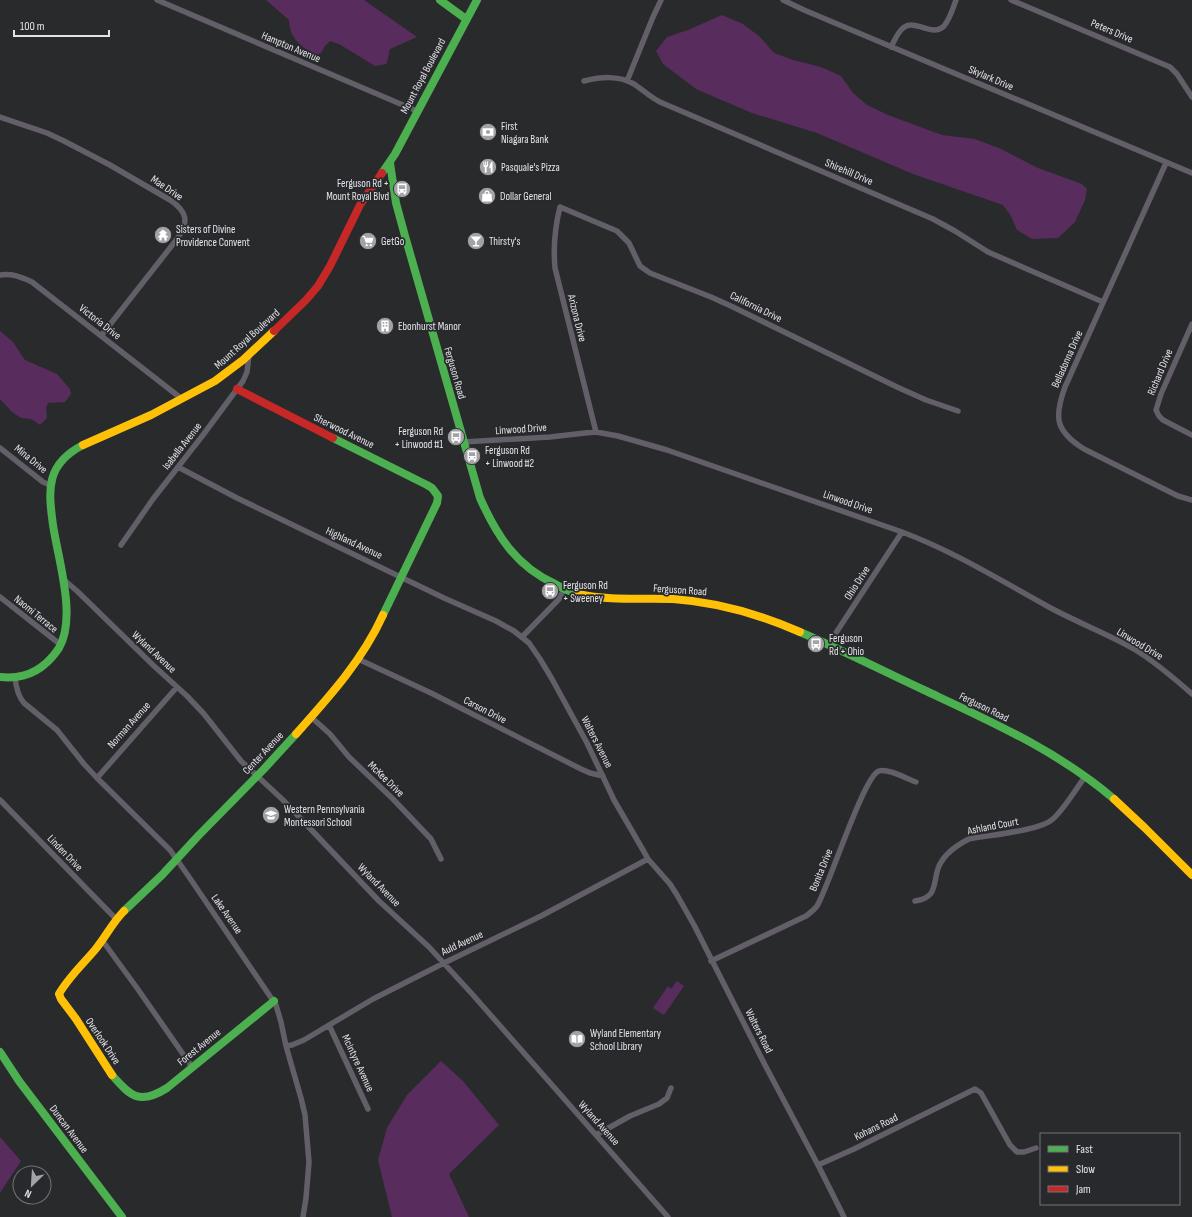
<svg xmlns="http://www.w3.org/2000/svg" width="1192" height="1217" viewBox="0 0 1192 1217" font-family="'Sofia Sans Condensed',sans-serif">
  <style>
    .green { fill: #592c5e }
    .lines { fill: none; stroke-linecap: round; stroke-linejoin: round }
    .street { stroke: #625f69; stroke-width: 5.5 }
    .fast { stroke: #4caf50; stroke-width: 8 }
    .slow { stroke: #ffc107; stroke-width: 8 }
    .jam { stroke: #c62828; stroke-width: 8 }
    .labels { text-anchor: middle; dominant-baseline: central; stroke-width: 3.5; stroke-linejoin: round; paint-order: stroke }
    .street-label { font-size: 11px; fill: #e4e4e7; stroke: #28292d }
    .poi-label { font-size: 11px; fill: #e4e4e7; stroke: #28292d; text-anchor: start }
  </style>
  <rect width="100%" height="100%" fill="#292a2c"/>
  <path class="green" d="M 266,0 L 364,0 L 417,37 L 390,49 C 388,54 389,59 386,64 L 375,66 L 339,44 L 330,41 L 325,46 L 321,53 L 315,55 L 312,54 C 299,43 290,39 289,20 Z
    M 722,15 L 743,24 L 760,37 L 774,53 L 793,60 L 821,67 L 841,76 L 853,93 L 867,105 L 888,115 L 942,135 L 975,139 L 1001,149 L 1038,168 L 1082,184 L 1087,189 L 1085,200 L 1075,222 L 1058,238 L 1032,239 L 1017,230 L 1011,216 L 1003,205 L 913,174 L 817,133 L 752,113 L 696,89 L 663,64 L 656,51 L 667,37 L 688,30 Z
    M 0,331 L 13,342 L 25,360 L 57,374 L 70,389 L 71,394 L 65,402 L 48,403 L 46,408 L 47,418 L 40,425 L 31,419 L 21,418 L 12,412 L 0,399 Z
    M 677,981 L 684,986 L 664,1015 L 653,1008 L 668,986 L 671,989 Z
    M 441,1061 L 463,1081 L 499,1125 L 449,1174 L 469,1217 L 392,1217 L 378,1160 L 387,1128 L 407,1095 Z
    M 0,1137 L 21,1161 L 0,1193 Z"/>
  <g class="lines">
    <path class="street" d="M 157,0 L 417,111
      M 783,0 L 804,10 L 1192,173
      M 1011,0 L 1170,67 L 1177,74 L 1192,97
      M 891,47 C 895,40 897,33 903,28 C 916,18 932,38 944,26 C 950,19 953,8 956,0
      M 584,81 C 601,77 618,75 634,84 C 643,90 650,97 660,102 L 933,219 L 955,231 L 988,252 L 1103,302
      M 627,81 L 653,17 L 661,0
      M 0,117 L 47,133 L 64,141 L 110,165 L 170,200 C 188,212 189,222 177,239 L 101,336
      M 1166,163 L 1065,387 C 1054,417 1055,431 1084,449 L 1178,496 L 1192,500
      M 0,275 C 12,273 21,277 32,282 L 182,399
      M 1192,324 L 1161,394 L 1156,410 L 1159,416 L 1163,420 L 1192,435
      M 596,432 L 555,268 C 553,247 555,227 560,207 L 617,231 L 629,243 L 640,266 L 650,273 L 711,297 L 733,307 L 897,387 L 926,400 L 958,411
      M 463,442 L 550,437 L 585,433 L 596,432 L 618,436 L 667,450 L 902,532 C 953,551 1000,580 1047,606 C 1076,622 1106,633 1134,649 C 1155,662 1174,678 1192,694
      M 0,448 L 43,482 L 50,485
      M 178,467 L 237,498 L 444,598 L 496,621 L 514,631 L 529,643 L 540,659 L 552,679 L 587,743 L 614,800 L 643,850 L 648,859 L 670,884 L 677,895 L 694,925 L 765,1065 L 818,1165 L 844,1217
      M 121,545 L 153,499 L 203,435 L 243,381 L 247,372 L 249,355
      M 63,579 L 77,591 L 154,666 L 187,696 L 204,714 L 241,761 L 283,800 L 379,901 L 429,947 L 473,995 L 668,1217
      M 0,597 L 61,645
      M 522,637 L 559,599 L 564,589
      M 828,645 L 902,532
      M 358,659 L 431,693 L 581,769 L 590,773 L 603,776
      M 15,678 C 16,687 18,696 24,703 L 57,730 L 84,764 L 97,778 L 170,850 L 187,874 L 276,1005 L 281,1022 L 286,1046 L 301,1098 L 305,1115 L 309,1162 L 306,1198 L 303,1217
      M 311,717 L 330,734 L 349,757 L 393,799 L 431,839 L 441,859
      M 97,778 L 177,687
      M 0,800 L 116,919
      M 915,901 C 939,897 932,883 939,866 C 945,853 957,845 969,839 C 989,835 1040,831 1053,819 C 1065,808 1075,790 1085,777
      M 102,940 L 137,988 L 192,1067
      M 711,961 L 806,916 C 810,913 814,910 817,906 C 829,886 864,775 879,771 C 888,768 907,779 916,782
      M 329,1025 L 368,1109
      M 286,1046 L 292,1045 L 304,1040 L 373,999 L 444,963 L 541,916 L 648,859
      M 596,1135 L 630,1116 L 659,1104 L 667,1098 L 671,1088
      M 818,1165 L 854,1149 L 975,1089 L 981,1093 L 1010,1145 L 1017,1152 L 1024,1152 L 1036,1148"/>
    <path class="fast" d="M 440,0 L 466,19
      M 390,163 L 396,203 L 405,236 L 480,498 C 497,536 516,566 555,584 C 562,588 570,592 578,594
      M 382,173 L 395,154 L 477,0
      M 333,438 L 427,485 L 432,488 L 438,496 L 437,503 L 383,615
      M 800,632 C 842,650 883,671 924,690 C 990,721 1058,751 1114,799
      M 0,677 C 16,679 33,675 45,664 C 51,659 55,654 59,648 C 77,617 58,559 53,525 C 48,489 46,464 83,445
      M 124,911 L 162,875 L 199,835 L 263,770 L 296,734
      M 0,1052 L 19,1081 L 122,1217
      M 112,1075 C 131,1097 140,1105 167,1088 L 274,1001"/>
    <path class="slow" d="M 83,445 L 151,415 L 215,381 L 243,360 L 274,331
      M 578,594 C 609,601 641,598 673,599 C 717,602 759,614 800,632
      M 296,734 C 329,697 362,661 383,615
      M 1114,799 L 1145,828 L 1192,875
      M 112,1075 L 76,1019 L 61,999 L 59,994 C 68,978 82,965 94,951 C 105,938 112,923 124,911"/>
    <path class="jam" d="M 274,331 L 306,300 L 318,286 L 330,266 L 360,205 L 382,173
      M 237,389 L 333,438"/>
  </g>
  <defs>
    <symbol id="bank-disc" viewBox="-11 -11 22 22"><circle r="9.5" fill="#a3a3a6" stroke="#28292d"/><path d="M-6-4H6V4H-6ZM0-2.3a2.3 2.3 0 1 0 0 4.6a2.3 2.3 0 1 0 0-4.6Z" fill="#fff"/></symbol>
    <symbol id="restaurant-disc" viewBox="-11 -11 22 22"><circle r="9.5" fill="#a3a3a6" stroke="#28292d"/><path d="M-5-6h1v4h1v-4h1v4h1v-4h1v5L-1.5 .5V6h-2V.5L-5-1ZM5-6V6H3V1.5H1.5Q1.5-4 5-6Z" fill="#fff"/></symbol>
    <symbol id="bus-disc" viewBox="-11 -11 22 22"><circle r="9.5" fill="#a3a3a6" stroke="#28292d"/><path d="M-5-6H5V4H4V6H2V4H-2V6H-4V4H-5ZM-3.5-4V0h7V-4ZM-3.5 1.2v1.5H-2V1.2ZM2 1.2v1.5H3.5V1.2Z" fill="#fff"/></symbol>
    <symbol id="shop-disc" viewBox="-11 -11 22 22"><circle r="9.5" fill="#a3a3a6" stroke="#28292d"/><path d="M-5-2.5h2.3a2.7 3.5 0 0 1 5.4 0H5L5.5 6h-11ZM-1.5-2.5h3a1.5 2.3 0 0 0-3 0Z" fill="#fff"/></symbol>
    <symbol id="temple-disc" viewBox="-11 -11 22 22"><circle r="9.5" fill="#a3a3a6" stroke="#28292d"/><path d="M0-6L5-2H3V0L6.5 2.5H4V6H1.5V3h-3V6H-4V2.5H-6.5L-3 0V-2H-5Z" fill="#fff"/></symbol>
    <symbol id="supermarket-disc" viewBox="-11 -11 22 22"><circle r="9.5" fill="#a3a3a6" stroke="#28292d"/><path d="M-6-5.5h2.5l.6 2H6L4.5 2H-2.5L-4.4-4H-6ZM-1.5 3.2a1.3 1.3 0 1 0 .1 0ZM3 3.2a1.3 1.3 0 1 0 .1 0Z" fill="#fff"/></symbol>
    <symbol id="bar-disc" viewBox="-11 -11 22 22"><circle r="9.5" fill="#a3a3a6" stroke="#28292d"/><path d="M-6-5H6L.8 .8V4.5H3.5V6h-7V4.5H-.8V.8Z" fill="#fff"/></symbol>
    <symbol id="building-disc" viewBox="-11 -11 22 22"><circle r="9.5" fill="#a3a3a6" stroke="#28292d"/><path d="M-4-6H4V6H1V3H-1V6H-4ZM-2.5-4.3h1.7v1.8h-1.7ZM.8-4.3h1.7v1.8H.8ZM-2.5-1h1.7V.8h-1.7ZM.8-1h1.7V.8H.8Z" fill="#fff"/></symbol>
    <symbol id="school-disc" viewBox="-11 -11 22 22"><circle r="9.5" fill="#a3a3a6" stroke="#28292d"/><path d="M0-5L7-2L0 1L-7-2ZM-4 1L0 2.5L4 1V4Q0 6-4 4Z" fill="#fff"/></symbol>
    <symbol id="library-disc" viewBox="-11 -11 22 22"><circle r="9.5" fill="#a3a3a6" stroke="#28292d"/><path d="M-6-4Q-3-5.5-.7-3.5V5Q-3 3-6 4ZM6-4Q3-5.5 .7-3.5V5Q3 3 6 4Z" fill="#fff"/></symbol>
  </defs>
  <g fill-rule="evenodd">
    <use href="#bank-disc" x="478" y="122" width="20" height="20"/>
    <use href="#restaurant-disc" x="478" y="157" width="20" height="20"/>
    <use href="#bus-disc" x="392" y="179" width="20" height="20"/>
    <use href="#shop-disc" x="477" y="186" width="20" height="20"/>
    <use href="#temple-disc" x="153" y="225" width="20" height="20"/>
    <use href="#supermarket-disc" x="358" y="231" width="20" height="20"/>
    <use href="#bar-disc" x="466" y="231" width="20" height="20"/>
    <use href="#building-disc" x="375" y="316" width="20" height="20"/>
    <use href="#bus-disc" x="446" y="427" width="20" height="20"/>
    <use href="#bus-disc" x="462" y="446" width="20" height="20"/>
    <use href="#bus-disc" x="540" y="581" width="20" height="20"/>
    <use href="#bus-disc" x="806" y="634" width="20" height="20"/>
    <use href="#school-disc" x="261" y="805" width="20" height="20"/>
    <use href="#library-disc" x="567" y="1029" width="20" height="20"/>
  </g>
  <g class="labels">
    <g class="street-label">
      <text transform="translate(1112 31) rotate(23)">Peters Drive</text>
      <text transform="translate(291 47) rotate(23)">Hampton Avenue</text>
      <text transform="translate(423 76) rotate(-62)">Mount Royal Boulevard</text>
      <text transform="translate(991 78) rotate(23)">Skylark Drive</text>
      <text transform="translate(849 172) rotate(23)">Shirehill Drive</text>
      <text transform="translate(167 188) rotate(34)">Mae Drive</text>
      <text transform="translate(756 307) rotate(26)">California Drive</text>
      <text transform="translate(577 318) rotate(76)">Arizona Drive</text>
      <text transform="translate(100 322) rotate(38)">Victoria Drive</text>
      <text transform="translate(247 339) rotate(-42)">Mount Royal Boulevard</text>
      <text transform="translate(1067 359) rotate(-66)">Belladonna Drive</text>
      <text transform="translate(1160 372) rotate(-67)">Richard Drive</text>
      <text transform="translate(455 373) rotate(74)">Ferguson Road</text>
      <text transform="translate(521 429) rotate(-4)">Linwood Drive</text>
      <text transform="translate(344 431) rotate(26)">Sherwood Avenue</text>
      <text transform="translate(182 446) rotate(-52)">Isabella Avenue</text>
      <text transform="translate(31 459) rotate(39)">Mina Drive</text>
      <text transform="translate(848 502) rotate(19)">Linwood Drive</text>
      <text transform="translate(354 543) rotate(25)">Highland Avenue</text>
      <text transform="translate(857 583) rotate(-57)">Ohio Drive</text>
      <text transform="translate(680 590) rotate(4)">Ferguson Road</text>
      <text transform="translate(36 614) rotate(39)">Naomi Terrace</text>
      <text transform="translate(1140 644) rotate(31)">Linwood Drive</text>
      <text transform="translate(154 652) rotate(43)">Wyland Avenue</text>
      <text transform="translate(984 707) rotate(26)">Ferguson Road</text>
      <text transform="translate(485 710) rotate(27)">Carson Drive</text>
      <text transform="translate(129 725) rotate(-48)">Norman Avenue</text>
      <text transform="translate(597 742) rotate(63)">Walters Avenue</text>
      <text transform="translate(263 753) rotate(-47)">Center Avenue</text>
      <text transform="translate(386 779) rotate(44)">McKee Drive</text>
      <text transform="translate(993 826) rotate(-11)">Ashland Court</text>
      <text transform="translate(65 853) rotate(46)">Linden Drive</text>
      <text transform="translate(821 870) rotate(-68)">Bonita Drive</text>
      <text transform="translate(379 885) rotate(45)">Wyland Avenue</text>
      <text transform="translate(227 914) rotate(55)">Lake Avenue</text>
      <text transform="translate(462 943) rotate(-25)">Auld Avenue</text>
      <text transform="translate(759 1031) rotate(63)">Walters Road</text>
      <text transform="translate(103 1041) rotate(56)">Overlook Drive</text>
      <text transform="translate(199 1047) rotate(-39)">Forest Avenue</text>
      <text transform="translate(358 1063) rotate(65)">McIntyre Avenue</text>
      <text transform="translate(599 1123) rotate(48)">Wyland Avenue</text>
      <text transform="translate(876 1127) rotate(-26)">Kohans Road</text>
      <text transform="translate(69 1129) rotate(53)">Duncan Avenue</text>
    </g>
    <g class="poi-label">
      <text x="501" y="126">First<tspan x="501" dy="13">Niagara Bank</tspan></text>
      <text x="501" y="167">Pasquale's Pizza</text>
      <text x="389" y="183" text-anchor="end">Ferguson Rd +<tspan x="389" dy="13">Mount Royal Blvd</tspan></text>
      <text x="500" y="196">Dollar General</text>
      <text x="176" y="229">Sisters of Divine<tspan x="176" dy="13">Providence Convent</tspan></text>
      <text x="381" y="241">GetGo</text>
      <text x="489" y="241">Thirsty's</text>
      <text x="398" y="326">Ebonhurst Manor</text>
      <text x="443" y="431" text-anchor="end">Ferguson Rd<tspan x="443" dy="13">+ Linwood #1</tspan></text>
      <text x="485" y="450">Ferguson Rd<tspan x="485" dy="13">+ Linwood #2</tspan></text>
      <text x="563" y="585">Ferguson Rd<tspan x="563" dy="13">+ Sweeney</tspan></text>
      <text x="829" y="638">Ferguson<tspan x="829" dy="13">Rd + Ohio</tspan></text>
      <text x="284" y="809">Western Pennsylvania<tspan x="284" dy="13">Montessori School</tspan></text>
      <text x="590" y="1033">Wyland Elementary<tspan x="590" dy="13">School Library</tspan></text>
    </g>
  </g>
  <rect x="1040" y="1133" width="140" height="72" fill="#28292d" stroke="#737477"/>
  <rect x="1048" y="1146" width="20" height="6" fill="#4caf50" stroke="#737477"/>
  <text x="1076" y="1153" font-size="12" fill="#e4e4e7">Fast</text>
  <rect x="1048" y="1166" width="20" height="6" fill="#ffc107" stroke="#737477"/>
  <text x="1076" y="1173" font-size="12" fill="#e4e4e7">Slow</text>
  <rect x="1048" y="1186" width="20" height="6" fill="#c62828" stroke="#737477"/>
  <text x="1076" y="1193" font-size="12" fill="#e4e4e7">Jam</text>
  <g transform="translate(32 1185) rotate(205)"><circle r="19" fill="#28292d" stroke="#737477"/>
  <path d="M0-3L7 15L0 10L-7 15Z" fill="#a3a3a6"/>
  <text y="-6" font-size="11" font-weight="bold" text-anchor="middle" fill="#e4e4e7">N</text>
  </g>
  <path d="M14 30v6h95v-6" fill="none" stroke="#e4e4e7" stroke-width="2"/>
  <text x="20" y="30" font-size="12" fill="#e4e4e7" stroke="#28292d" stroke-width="3" paint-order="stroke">100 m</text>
</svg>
